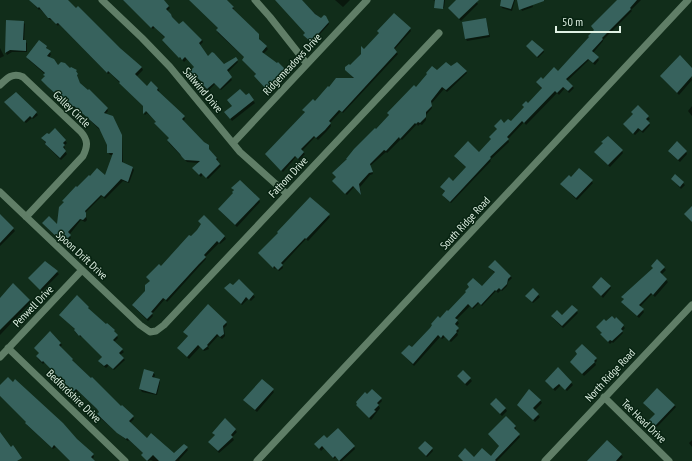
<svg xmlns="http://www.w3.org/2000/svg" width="692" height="461" viewBox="0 0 692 461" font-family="'PT Sans Narrow',sans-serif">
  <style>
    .shadow { fill: #0007 }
    .building { fill: #37625d }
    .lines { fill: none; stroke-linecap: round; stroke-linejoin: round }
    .minor { stroke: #607e67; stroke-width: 7 }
    .labels { text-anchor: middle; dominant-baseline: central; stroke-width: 3; stroke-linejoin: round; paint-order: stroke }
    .street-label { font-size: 11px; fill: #e0f1e4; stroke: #072311 }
  </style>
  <rect width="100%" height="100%" fill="#112d1a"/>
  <path class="shadow" d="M 30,0 L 67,0 L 142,68 L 143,70 L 136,77 L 147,87 L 158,88 L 159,91 L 158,92 L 184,117 L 185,119 L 183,121 L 204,143 L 208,145 L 209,151 L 217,158 L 218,160 L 217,161 L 221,166 L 208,179 L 203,174 L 201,177 L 195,171 L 199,163 L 187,162 L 169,143 L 168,140 L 170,138 L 157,122 L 147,113 L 145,115 L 144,114 L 150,109 L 144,107 L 110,73 L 108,74 L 59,24 L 58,26 L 53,20 L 50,20 L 40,9 L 39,10 Z
    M 123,0 L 162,0 L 170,8 L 167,11 L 171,14 L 172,19 L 179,26 L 202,40 L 203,42 L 200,45 L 208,57 L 224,66 L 236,59 L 238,62 L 227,73 L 232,80 L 221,90 L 215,84 L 208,91 L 204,86 L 195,67 L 187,59 L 184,62 L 181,58 L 181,59 L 165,42 L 165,38 L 155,27 L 153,29 Z
    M 191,0 L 227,0 L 233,7 L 234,9 L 233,10 L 258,35 L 260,41 L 268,49 L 263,54 L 286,72 L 268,90 L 257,78 L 257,75 L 244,62 L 243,60 L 245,58 L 218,33 L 217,30 L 219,29 Z
    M 281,0 L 300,0 L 321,19 L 325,17 L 329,24 L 312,43 L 306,37 L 306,33 Z
    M 335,0 L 350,0 L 343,7 Z
    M 433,0 L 445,0 L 444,8 L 435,7 L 436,1 Z
    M 457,0 L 475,0 L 478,4 L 461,21 L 450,10 Z
    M 502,0 L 515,0 L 512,11 L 502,8 L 501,6 Z
    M 518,0 L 531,0 L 533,7 L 522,11 Z
    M 618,0 L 641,0 L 631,10 L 632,11 L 603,40 L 603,41 L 593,53 L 599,60 L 595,65 L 589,60 L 567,81 L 574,88 L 569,93 L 565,88 L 559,95 L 557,93 L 526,125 L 524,122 L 508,139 L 509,142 L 490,160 L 491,161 L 451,203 L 444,197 L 445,192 L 441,187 L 453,182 L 467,168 L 456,158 L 479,153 L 504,125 L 511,122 L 542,89 L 537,83 L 558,73 L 590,38 Z
    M 486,19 L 490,37 L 467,41 L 466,39 Z
    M 7,22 L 23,22 L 25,24 L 24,41 L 27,43 L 27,52 L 12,52 L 7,55 L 6,53 Z
    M 410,29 L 411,31 L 394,50 L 398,54 L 343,113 L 341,111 L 330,123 L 331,126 L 326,132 L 318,140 L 315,137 L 302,151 L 305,154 L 299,160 L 296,157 L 283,172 L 266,154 L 305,112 L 304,110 L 355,80 L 348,72 L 351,66 L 364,50 Z
    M 46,46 L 47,50 L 51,54 L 49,58 L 58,66 L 70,70 L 71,68 L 76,71 L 80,84 L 107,109 L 108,111 L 105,114 L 114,119 L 122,138 L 123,164 L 132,167 L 134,170 L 129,183 L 123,181 L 105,199 L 102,196 L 85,213 L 87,220 L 85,222 L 81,220 L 69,235 L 71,238 L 64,244 L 45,225 L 58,226 L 77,188 L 105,177 L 114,155 L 110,155 L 108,152 L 108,144 L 101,131 L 76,107 L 74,109 L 44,82 L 45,74 L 29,60 L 28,58 Z
    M 0,48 L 4,56 L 0,58 Z
    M 529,48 L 543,50 L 544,52 L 538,58 Z
    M 451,68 L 466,71 L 467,73 L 447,92 L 444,89 L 431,104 L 432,108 L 426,115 L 426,120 L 422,125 L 420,124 L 418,126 L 417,124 L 402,140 L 401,139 L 387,153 L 386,152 L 370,166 L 373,174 L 370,175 L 360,187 L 361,195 L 354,187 L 347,195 L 335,184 L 376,130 L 389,116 L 388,114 L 437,72 Z
    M 692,69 L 692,74 L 690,76 L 692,80 L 679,95 L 662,78 Z
    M 16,93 L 38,115 L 33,119 L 32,118 L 26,123 L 7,105 Z
    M 248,95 L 255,103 L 232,121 L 227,114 Z
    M 692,106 L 692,116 L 688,111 Z
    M 648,117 L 650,119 L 647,121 L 650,125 L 643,133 L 640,130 L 635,135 L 626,127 Z
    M 55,130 L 67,143 L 64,146 L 65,148 L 64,150 L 67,154 L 61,160 L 47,146 L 43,138 L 49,136 Z
    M 622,151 L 623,153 L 610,167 L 597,154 Z
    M 686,152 L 687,154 L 680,162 L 670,153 Z
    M 579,169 L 593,183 L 577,200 L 563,186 Z
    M 675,176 L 685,185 L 681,189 L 672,179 Z
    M 233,188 L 259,200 L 260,202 L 237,227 L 220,211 L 234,194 Z
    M 310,198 L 330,217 L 308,241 L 306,239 L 282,265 L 283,268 L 279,271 L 276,268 L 275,269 L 259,253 L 279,234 Z
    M 3,218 L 15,231 L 0,246 L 0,219 Z
    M 224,236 L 226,239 L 220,244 L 219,243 L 205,257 L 206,259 L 167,302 L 165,299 L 152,314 L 153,316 L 148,321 L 134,307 L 133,305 L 146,291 L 151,281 L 161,267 Z
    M 45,262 L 59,274 L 42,291 L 31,280 Z
    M 664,268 L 666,270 L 661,275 L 668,282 L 655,297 L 652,294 L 640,307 L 644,312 L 639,318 L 624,304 L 624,300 L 623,297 Z
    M 491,269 L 510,276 L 512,278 L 508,282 L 507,286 L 502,291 L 501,290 L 498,293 L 496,291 L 482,306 L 479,303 L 473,309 L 470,306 L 456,320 L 459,323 L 456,327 L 459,331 L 457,333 L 458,335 L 451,342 L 445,337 L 442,339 L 440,337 L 414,366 L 402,353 L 412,349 L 440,319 L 482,288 L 495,273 Z
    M 610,286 L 611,288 L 603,298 L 593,287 Z
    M 227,290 L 253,295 L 255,297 L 251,301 L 248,299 L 242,305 Z
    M 538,295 L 540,297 L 533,303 L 528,298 Z
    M 0,299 L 30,300 L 31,302 L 0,335 Z
    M 572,306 L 578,313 L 563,328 L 552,317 L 562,317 Z
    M 88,307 L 89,310 L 114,331 L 118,338 L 114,342 L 124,352 L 120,355 L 125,360 L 114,370 L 109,365 L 106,368 L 101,364 L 100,361 L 103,358 L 82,336 L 81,337 L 76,333 L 75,331 L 76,330 L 60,315 Z
    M 616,319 L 625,328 L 622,331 L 623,333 L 613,343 L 612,342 L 610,344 L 603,336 L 602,333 L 606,322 Z
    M 226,322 L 227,325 L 224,328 L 225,336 L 222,339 L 218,336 L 208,347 L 209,349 L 204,351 L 200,347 L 189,359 L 178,348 L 188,336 L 186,334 Z
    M 60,343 L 62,345 L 60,347 L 74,362 L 121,407 L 133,417 L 134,419 L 130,423 L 147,439 L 174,455 L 184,445 L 188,450 L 179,460 L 180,461 L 153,461 L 151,460 L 147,461 L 142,455 L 144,454 L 129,440 L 128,441 L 120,435 L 99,417 L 98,415 L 100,412 L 99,411 L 78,391 L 75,393 L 45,362 L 43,364 L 38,359 L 37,356 Z
    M 596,359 L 597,361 L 595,363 L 596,365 L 584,376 L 571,362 Z
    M 558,369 L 573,385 L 567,391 L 561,385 L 555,391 L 547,383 Z
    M 463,371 L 472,381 L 467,386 L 459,378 Z
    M 153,372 L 155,375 L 154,378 L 159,380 L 160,382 L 157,395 L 142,392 L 140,389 Z
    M 262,380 L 274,392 L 257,412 L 246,402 Z
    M 0,386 L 93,454 L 94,457 L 92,459 L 94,461 L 70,461 L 56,447 L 53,449 L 27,425 L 27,422 L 0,396 Z
    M 381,399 L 382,401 L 378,405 L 380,408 L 371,420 L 357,405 Z
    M 540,400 L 542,403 L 534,411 L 540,417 L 535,422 L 518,405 Z
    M 491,405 L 505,408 L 507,411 L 502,416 Z
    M 674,405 L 676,407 L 657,427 L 652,423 L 656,415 Z
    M 225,420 L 237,432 L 232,437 L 234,440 L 219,453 L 211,444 L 215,436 L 214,433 Z
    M 515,426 L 516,429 L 515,430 L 520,437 L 497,461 L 463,461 L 459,456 L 474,458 L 491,457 L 500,447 L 489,434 Z
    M 327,439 L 354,447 L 355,449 L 342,461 L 340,461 L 336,457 L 334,459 L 324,448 L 321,451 L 317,446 Z
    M 692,440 L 692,447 L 689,443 Z
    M 607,441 L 623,457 L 619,461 L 588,461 Z
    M 432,449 L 433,451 L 427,457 L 421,451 Z"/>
  <path class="building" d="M 29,0 L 68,0 L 76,8 L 78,6 L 120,48 L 142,67 L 135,74 L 147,86 L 151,81 L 158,88 L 157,90 L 185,116 L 182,119 L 204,142 L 209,145 L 209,149 L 217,158 L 216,159 L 220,164 L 206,178 L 201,173 L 199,175 L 192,168 L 200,161 L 185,160 L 182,157 L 180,154 L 167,140 L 169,138 L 154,123 L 156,122 L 146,111 L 143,114 L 143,106 L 119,83 L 120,82 L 108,71 L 107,73 L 58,23 L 56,24 L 50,18 L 48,18 L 39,7 L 38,8 Z
    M 123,0 L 164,0 L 169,6 L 166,9 L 171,14 L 172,17 L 179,24 L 183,21 L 202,40 L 199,43 L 208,56 L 212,52 L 214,53 L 224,64 L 236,57 L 238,60 L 227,70 L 232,77 L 220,89 L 214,83 L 207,89 L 202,84 L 203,83 L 190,71 L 194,67 L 185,57 L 182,60 L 180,57 L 179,58 L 162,40 L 165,37 L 153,26 L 151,28 Z
    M 189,0 L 227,0 L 234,7 L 232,8 L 259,34 L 259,39 L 267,46 L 262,52 L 277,63 L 278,62 L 285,69 L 266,89 L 254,76 L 256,74 L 242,60 L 244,57 L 216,30 L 218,28 Z
    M 275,0 L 302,0 L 315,14 L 321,18 L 324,15 L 326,16 L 329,22 L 311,42 L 303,35 L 305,33 Z
    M 435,0 L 444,0 L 443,9 L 434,8 Z
    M 456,0 L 479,0 L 459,19 L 448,8 Z
    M 501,0 L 514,0 L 511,9 L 500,6 Z
    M 517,0 L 544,0 L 544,1 L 519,10 Z
    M 617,0 L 637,0 L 630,8 L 631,9 L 602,38 L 603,39 L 592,51 L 599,57 L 593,63 L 588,59 L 566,79 L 573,86 L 568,91 L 563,87 L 557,93 L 555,91 L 524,123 L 522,121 L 507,137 L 509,139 L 490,157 L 491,158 L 450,202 L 442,195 L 445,191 L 440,187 L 449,177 L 453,181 L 466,167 L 454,156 L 468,141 L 479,152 L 491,139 L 489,137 L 497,129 L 494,126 L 501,119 L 504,123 L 508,119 L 511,121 L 524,107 L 522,105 L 526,101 L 528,103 L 542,88 L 536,82 L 541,77 L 543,79 L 554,67 L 558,71 L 589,37 L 588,36 L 594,30 L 591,26 Z
    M 394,13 L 411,28 L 394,48 L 397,52 L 342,112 L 339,110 L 329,121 L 331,123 L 325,130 L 316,138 L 314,136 L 301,149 L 304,152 L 298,159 L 295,156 L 281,171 L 265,154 L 305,112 L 302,110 L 313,99 L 315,101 L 328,86 L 329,87 L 336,78 L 354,78 L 345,70 L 345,67 L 349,64 L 350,65 L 361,54 L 361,46 L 364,49 L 379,33 L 377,31 Z
    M 486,18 L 489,35 L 465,39 L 462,22 Z
    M 6,20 L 24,21 L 23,40 L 26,40 L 26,51 L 10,50 L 5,53 Z
    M 39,40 L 47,46 L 46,48 L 51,51 L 47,56 L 54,59 L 58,65 L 61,62 L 65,63 L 70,68 L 71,67 L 77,70 L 76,71 L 78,74 L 77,75 L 80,83 L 88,90 L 89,89 L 108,108 L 104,113 L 113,116 L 122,135 L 122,162 L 133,167 L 128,182 L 121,179 L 104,197 L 101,195 L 85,211 L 86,213 L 86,217 L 83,220 L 80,219 L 68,232 L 71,235 L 63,243 L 42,223 L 49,216 L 57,224 L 59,207 L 64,202 L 62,201 L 76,186 L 77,187 L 89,175 L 90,176 L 97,168 L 105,175 L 113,153 L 107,153 L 107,145 L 99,128 L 74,106 L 72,108 L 58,94 L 57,95 L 48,87 L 41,80 L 45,76 L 43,75 L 45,73 L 26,57 Z
    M 532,40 L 544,50 L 537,57 L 526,46 Z
    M 680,55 L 692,68 L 692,76 L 677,93 L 660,76 Z
    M 446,62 L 451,66 L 457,62 L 467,71 L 446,90 L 442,87 L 431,101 L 432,106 L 426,112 L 426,117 L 420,123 L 418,122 L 416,124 L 415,123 L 400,139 L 399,137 L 386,151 L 384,150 L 370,164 L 373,172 L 369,173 L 359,184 L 361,195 L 353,186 L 345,194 L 332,181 L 336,177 L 332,173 L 347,159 L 346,159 L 354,149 L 375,128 L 376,129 L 389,115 L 387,113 L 414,85 L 416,87 L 427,74 L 426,73 L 432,66 L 437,70 Z
    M 240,89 L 246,95 L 249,93 L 254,100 L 230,119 L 224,112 L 232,106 L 227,100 Z
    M 16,92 L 37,112 L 32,118 L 30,116 L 24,122 L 4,102 Z
    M 638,105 L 649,116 L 646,119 L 650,123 L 642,131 L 638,128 L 633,134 L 623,124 L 633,114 L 631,112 Z
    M 55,128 L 66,140 L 63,143 L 65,145 L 63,147 L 66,151 L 60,158 L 45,144 L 46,142 L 41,138 L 47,133 L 49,134 Z
    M 608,136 L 623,150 L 608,165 L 594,152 L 603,143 L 601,142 Z
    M 677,141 L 687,151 L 678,160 L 668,151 Z
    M 579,168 L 593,180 L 576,198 L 560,184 L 569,175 L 571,177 Z
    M 675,174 L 684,182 L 680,187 L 671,179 Z
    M 240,180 L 260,199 L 235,225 L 218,209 L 233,193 L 232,192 L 234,190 L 231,188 Z
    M 310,197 L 330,214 L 306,239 L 305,238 L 281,263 L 283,265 L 278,270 L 274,266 L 273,268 L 258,253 L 278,233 L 277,232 Z
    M 692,206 L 692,222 L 684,214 Z
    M 0,214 L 14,228 L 0,243 Z
    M 204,215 L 225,236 L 219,243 L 217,241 L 204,255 L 206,257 L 199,264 L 166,300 L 163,298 L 151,312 L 153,313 L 147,319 L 132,305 L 145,291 L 145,285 L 150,281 L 146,277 L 159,264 L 161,266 L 189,235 L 191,236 L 197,230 L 201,224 L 198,221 Z
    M 657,259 L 665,267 L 660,272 L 667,279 L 653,295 L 651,293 L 639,305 L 644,309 L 637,316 L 621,302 L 624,299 L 621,297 L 653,268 L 651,266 Z
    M 495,260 L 511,276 L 508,279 L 507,284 L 501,290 L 499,288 L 496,291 L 495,290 L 481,305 L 478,302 L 472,308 L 468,304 L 455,318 L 458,320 L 455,324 L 459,328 L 456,331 L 457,332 L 449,341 L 443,335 L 441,338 L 438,335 L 413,364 L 401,353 L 409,345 L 412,347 L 430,328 L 432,325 L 431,324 L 438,316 L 440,318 L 447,310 L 448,311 L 466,292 L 465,291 L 469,287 L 467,284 L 473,278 L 482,286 L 495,272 L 488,267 Z
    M 45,261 L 58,271 L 40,290 L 28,278 Z
    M 601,277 L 611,286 L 601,296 L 592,287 Z
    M 239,279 L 254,294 L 249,300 L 246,297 L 241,304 L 224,288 L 230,283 L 233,285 Z
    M 13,283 L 30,300 L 0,330 L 0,298 Z
    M 533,288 L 539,294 L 532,302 L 525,296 Z
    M 77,295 L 89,307 L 88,308 L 106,324 L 107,323 L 115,330 L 114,331 L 118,335 L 113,340 L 123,349 L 119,353 L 124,358 L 113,369 L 107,364 L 104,366 L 98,361 L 102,357 L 80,335 L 79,336 L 74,330 L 75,329 L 59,315 Z
    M 208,304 L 227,322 L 223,326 L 224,334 L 220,337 L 217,334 L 207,345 L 208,346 L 203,350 L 198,345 L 187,357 L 177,348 L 188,336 L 183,332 Z
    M 572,305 L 578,310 L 562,326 L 551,316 L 557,310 L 562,315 Z
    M 612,316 L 615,319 L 616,317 L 624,325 L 621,329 L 623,331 L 612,341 L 610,340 L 608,342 L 600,334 L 602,333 L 596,327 L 604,319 L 606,321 Z
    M 50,331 L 61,343 L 59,345 L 73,359 L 72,360 L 91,378 L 92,377 L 121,406 L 122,405 L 134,416 L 129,421 L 147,438 L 151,433 L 174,453 L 184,444 L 188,447 L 175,461 L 159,461 L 153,455 L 147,461 L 141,455 L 143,453 L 127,438 L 126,439 L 117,433 L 97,414 L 99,412 L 97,409 L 76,389 L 73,392 L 43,361 L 42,362 L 36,356 L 39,353 L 34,348 Z
    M 582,344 L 597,358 L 594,361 L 595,362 L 582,374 L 570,362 L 577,354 L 575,351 Z
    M 558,367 L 572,382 L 565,390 L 559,384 L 553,389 L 545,381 Z
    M 144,369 L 154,372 L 152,377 L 160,379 L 156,394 L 139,389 Z
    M 463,370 L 471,378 L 465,384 L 457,376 Z
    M 8,377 L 13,382 L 15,379 L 63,423 L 77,439 L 94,454 L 91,457 L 95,461 L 70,461 L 54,445 L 52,448 L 25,423 L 26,422 L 0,396 L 0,385 Z
    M 262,379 L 274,389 L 255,410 L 243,400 Z
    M 657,388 L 675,405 L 655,426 L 649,420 L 655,414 L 643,403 Z
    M 372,389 L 382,398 L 377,403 L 379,405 L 374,410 L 376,411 L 369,418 L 356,405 L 357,404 L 356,402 L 365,392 L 367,394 Z
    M 529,389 L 541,400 L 533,408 L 539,414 L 533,420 L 517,405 Z
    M 496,398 L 506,408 L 500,414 L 490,404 Z
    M 506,416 L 516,426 L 514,428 L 520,434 L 495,460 L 496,461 L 463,461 L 458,456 L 465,448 L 474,457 L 482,448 L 491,456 L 499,446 L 488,434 Z
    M 225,418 L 236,429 L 231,435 L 233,437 L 218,451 L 208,442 L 215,435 L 212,433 Z
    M 338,428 L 355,446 L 339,461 L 335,456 L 333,458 L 322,446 L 319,449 L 314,444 L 324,435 L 327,438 Z
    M 0,432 L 11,447 L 13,445 L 22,458 L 17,461 L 0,461 Z
    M 607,440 L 622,454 L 616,461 L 587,461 Z
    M 425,441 L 433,448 L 426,456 L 418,448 Z"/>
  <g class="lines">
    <path class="minor" d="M 102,0 L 142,38 L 170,67 L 240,152 L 287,194
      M 255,0 L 270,17 L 307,64
      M 0,85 C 7,78 13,72 23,77 L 81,132 C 88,140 88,146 83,156 L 26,217
      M 234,142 L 367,0
      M 0,192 L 140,325 L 150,332 L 156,331 L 164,325 L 439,33
      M 8,348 L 125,461
      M 0,357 L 82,270
      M 604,397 L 669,461
      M 257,461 L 688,0
      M 545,461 L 692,305"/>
  </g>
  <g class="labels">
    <g class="street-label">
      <text transform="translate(292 64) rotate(-47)">Ridgemeadows Drive</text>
      <text transform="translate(203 90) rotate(50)">Sailwind Drive</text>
      <text transform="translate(72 109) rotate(44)">Galley Circle</text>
      <text transform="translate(288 177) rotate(-47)">Fathom Drive</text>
      <text transform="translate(465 223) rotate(-47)">South Ridge Road</text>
      <text transform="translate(82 255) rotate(43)">Spoon Drift Drive</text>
      <text transform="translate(33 306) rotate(-46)">Penwell Drive</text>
      <text transform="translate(610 375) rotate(-47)">North Ridge Road</text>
      <text transform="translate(74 396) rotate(44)">Bedfordshire Drive</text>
      <text transform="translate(644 421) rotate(44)">Tee Head Drive</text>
    </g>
  </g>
  <path d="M556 26v6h64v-6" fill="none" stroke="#e0f1e4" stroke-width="2"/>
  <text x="562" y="26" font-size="12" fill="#e0f1e4" stroke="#072311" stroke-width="3" paint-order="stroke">50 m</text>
</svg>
